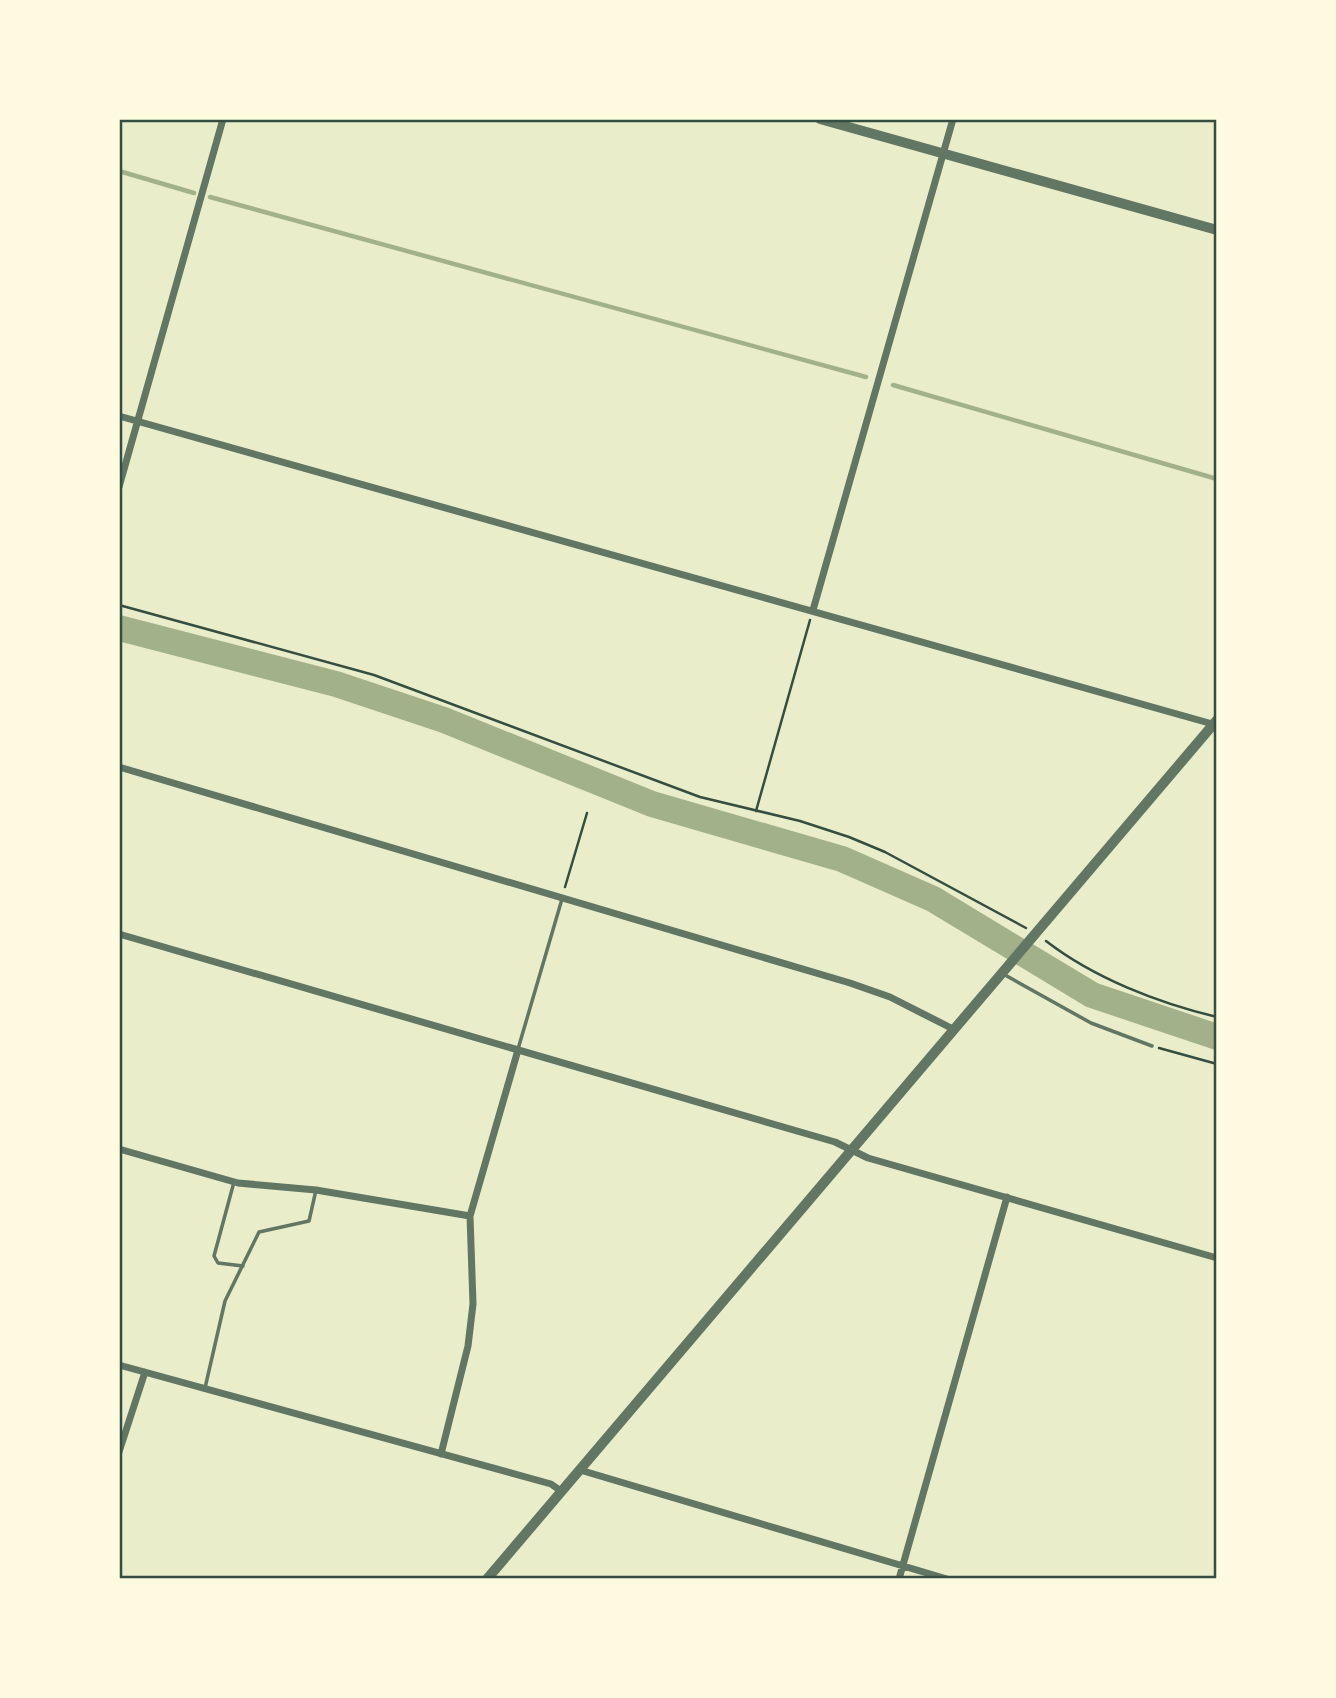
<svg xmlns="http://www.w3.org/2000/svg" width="1336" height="1698" viewBox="0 0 1336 1698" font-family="'Space Grotesk',sans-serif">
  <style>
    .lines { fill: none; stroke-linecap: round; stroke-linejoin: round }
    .stream { stroke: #a3b18a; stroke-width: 4.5 }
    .river { stroke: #a3b18a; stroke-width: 26 }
    .path { stroke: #344e41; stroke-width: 2.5 }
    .service { stroke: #617663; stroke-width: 3.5 }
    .minor { stroke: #617663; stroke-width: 7 }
    .tertiary { stroke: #617663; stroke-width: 10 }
    .neatline { fill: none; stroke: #344e41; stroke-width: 2.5 }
  </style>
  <rect width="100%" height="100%" fill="#e9edc9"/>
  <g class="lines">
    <path class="stream" d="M 119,171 L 194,193
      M 210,197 L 866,377
      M 893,385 L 1217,479"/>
    <path class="river" d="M 119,628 L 336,684 L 444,720 L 652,804 L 842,859 L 933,899 L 1092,995 L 1217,1037"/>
    <path class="path" d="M 119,605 L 374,675 L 700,797 L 800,821 L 849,837 L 885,852 L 1026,928
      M 756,811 L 810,620
      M 565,887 L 587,813
      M 1046,941 C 1094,978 1158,1003 1217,1017
      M 1159,1048 L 1217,1064"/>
    <path class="service" d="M 1005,975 L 1091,1023 L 1152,1046
      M 518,1049 L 562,899
      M 234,1182 L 214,1256 L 218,1263 L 243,1266
      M 205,1388 L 225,1301 L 259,1232 L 309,1221 L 316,1190"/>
    <path class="minor" d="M 119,416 L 1216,725
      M 119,487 L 223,119
      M 813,610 L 953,119
      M 119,767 L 850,983 L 890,997 L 955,1030
      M 119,934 L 835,1142 L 868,1158 L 1217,1258
      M 119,1149 L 238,1183 L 316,1190 L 470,1216
      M 119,1365 L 551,1484 L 561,1491
      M 119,1452 L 145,1372
      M 441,1454 L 468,1346 L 473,1304 L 470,1216 L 518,1050
      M 580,1470 L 947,1579
      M 899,1579 L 1007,1197"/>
    <path class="tertiary" d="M 820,119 L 1217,230
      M 487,1579 L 1217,720"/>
  </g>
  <rect width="1336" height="1698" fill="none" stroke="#fefae0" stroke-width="242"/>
  <rect x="121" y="121" width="1094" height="1456" class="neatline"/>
</svg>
